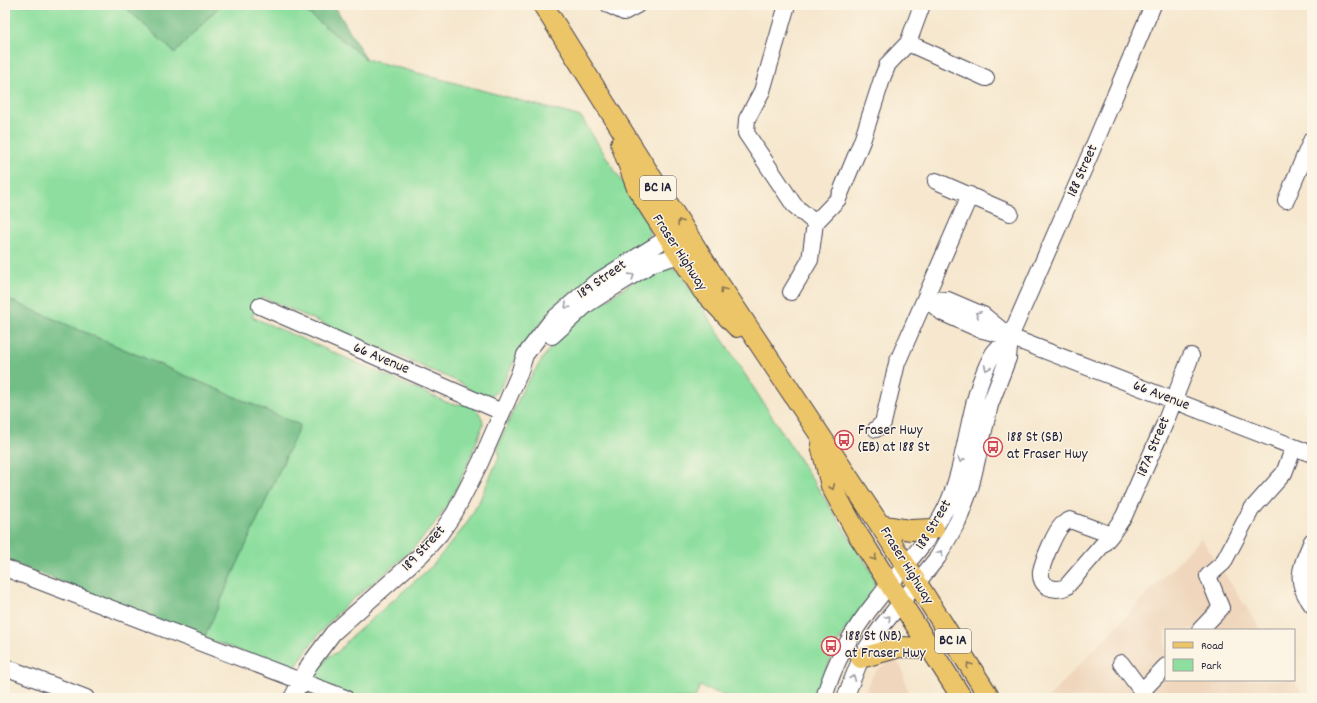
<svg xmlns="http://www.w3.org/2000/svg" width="1317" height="703" viewBox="0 0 1317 703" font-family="Dekko,sans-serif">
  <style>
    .built { fill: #efd6bc }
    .green { fill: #8edf9f; stroke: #58806d }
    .forest { fill: #72be86; stroke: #4a7060 }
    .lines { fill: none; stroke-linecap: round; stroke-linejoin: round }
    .minor-casing { stroke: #424051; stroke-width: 18 }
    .major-casing { stroke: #424051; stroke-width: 22 }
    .minor { stroke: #fff; stroke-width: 16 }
    .major { stroke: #edc569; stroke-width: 20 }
    .oneway { stroke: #887452 }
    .oneway2 { stroke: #9c9ca7 }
    .labels { text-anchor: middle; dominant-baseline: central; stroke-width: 3; stroke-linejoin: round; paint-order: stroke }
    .shield { fill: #fcf5e5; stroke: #63616e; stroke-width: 1 }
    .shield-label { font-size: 14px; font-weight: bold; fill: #22223b }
    .street-label { font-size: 15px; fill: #22223b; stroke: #fcf5e5 }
    .poi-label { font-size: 15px; fill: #22223b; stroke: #fcf5e5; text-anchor: start }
  </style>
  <rect width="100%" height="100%" fill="#fcf5e5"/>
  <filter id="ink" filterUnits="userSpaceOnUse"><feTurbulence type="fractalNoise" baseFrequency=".025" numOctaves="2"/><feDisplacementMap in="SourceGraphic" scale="8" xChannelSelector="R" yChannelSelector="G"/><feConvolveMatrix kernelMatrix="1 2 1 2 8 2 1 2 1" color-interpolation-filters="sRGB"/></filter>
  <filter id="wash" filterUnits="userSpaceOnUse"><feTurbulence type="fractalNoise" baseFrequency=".012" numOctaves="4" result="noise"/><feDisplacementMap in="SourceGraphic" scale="16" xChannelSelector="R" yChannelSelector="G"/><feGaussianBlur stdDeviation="0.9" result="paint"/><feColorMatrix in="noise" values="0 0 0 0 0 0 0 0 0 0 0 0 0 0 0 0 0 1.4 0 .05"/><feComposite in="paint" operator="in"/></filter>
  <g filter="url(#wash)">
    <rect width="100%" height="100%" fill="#f6e7ce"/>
    <path class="built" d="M 1201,538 L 1261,630 L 1166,630 L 1166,680 L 1294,680 L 1305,698 L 1048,698 Z
      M 895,658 L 902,669 L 908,693 L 912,698 L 862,698 L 871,678 L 878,669 Z"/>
    <path class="green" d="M 5,5 L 123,5 L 175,53 L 220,5 L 298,5 L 366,59 L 581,117 L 648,223 L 649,234 L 644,243 C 599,272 555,299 524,345 C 514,359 508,375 499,390 C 486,402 473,394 463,384 L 262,297 L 252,317 L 451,404 C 456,405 461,403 467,405 C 476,406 483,416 483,425 C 469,461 456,498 431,528 C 407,559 374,580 345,606 C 325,625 308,646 294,670 L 204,638 L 300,425 L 5,298 Z
      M 668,265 L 680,273 L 871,571 C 876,581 877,587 871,596 L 844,632 L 834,649 L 817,698 L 730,698 L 700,686 L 695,698 L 359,698 L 324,684 L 315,676 L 329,656 L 338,652 L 349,639 L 431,567 L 465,526 L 479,502 L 499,457 L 498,445 L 523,389 L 547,352 L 562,335 L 580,318 L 652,269 Z"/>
    <path class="forest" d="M 123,5 L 220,5 L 175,53 Z
      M 298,5 L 334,5 L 366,59 Z
      M 5,298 L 300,425 L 204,638 L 5,560 Z"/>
  </g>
  <g filter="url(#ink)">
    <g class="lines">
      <defs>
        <path id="minor" d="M 609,5 L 624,12 L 637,5
          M 787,5 L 762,91 L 747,119 L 746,133 L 794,205 L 815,223
          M 908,43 L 986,78
          M 936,181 L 1010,213
          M 1286,200 L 1312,139
          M 791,292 L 810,260 L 815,223 L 838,199 L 862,141 L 883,76 L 888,64 L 908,43 L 922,5
          M 926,299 L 943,313 L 979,329 L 1010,337 L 1312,454
          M 926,299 L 948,300 L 983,315 L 1005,333
          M 260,306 L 502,412
          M 552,336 L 586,305 L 603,294 L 653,263 L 680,255
          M 876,429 L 883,423 L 897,363 L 970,195
          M 1111,535 L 1070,520 C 1067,521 1064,523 1062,525 C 1055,532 1043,561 1041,571 C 1039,587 1054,592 1066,587 L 1111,535 L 1124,516 L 1165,423 L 1191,356
          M 1312,541 C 1301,568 1293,580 1312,605
          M 5,568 L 345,698
          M 1200,630 L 1221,608 L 1208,576 L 1223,563 L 1251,510 L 1284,473 L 1294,447
          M 1121,663 L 1147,698
          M 5,667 L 86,698
          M 1142,691 L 1166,666
          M 292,698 L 309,665 L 333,633 L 422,554 L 440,534 L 455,512 L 480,463 L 519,374 L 525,355 L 551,321 L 595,283 L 669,237
          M 824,698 C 834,663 854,628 877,600 C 901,568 928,544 946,508 C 969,459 966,402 993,354 C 997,348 1005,342 1010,337
          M 845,698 L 861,658 L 868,646 L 882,626 L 938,557 L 958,521 L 970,489 L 990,405 L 1008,358 L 1010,337 L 1089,157 L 1153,5"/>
        <path id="major" d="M 543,5 L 708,267 L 880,525 L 990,698
          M 621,144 L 637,188 L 703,291 L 737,327
          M 821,445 L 831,486 L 857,533 L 962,698
          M 880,525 L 910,530 L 934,529
          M 861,658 L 900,647 L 930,648"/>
      </defs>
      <use href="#minor" class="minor-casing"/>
      <use href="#major" class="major-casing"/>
      <use href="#minor" class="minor"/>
      <use href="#major" class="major"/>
    </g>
    <defs><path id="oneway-chevron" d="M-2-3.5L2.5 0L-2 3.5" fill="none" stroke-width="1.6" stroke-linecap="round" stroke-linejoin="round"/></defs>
    <g class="oneway">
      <use href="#oneway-chevron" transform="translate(680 222) rotate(-122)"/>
      <use href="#oneway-chevron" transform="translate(723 290) rotate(-123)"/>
      <use href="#oneway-chevron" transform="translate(832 487) rotate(65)"/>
      <use href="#oneway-chevron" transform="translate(874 558) rotate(57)"/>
      <use href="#oneway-chevron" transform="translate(969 665) rotate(-123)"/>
    </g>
    <g class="oneway2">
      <use href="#oneway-chevron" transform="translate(632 276) rotate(-32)"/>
      <use href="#oneway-chevron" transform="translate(567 306) rotate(137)"/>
      <use href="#oneway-chevron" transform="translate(978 314) rotate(-154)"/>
      <use href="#oneway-chevron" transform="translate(987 368) rotate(112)"/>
      <use href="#oneway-chevron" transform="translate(961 460) rotate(103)"/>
      <use href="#oneway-chevron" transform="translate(940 553) rotate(-58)"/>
      <use href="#oneway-chevron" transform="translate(888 618) rotate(-49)"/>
      <use href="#oneway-chevron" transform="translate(853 678) rotate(-67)"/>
    </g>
  </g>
  <defs>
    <symbol id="bus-ring" viewBox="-11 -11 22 22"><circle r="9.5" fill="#fcf5e5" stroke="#d1495b" stroke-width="1.5"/><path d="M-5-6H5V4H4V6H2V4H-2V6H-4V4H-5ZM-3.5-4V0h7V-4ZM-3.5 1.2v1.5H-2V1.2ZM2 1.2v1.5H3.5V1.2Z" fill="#d1495b"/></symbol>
  </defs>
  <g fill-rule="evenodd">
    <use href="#bus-ring" x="833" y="429" width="22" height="22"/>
    <use href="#bus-ring" x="982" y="436" width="22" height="22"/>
    <use href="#bus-ring" x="820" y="635" width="22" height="22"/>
  </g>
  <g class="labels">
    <g class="shield">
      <rect x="640" y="176" width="36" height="24" rx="3"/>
      <rect x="935" y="629" width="36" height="24" rx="3"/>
    </g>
    <g class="shield-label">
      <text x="658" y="188">BC 1A</text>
      <text x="953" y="641">BC 1A</text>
    </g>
    <g class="street-label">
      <text transform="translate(1083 171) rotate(-66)">188 Street</text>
      <text transform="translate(679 253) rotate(57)">Fraser Highway</text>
      <text transform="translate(602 280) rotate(-35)">189 Street</text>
      <text transform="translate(381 359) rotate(23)">66 Avenue</text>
      <text transform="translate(1161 396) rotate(21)">66 Avenue</text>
      <text transform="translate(1154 447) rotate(-67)">187A Street</text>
      <text transform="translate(934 525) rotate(-59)">188 Street</text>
      <text transform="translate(424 549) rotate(-47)">189 Street</text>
      <text transform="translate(906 566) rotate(58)">Fraser Highway</text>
    </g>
    <g class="poi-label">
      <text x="858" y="431">Fraser Hwy<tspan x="858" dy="17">(EB) at 188 St</tspan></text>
      <text x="1007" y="438">188 St (SB)<tspan x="1007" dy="17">at Fraser Hwy</tspan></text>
      <text x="845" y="637">188 St (NB)<tspan x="845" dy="17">at Fraser Hwy</tspan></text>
    </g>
  </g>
  <rect width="1317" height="703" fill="none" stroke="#fcf5e5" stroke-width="20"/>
  <rect x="1165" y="629" width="130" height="52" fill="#fcf5e5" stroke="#a5a1a1"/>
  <rect x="1173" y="642" width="20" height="6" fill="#edc569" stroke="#a5a1a1"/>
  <text x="1201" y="649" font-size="12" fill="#22223b">Road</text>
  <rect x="1173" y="659" width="20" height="12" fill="#8edf9f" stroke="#a5a1a1"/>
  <text x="1201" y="669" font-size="12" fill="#22223b">Park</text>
</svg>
